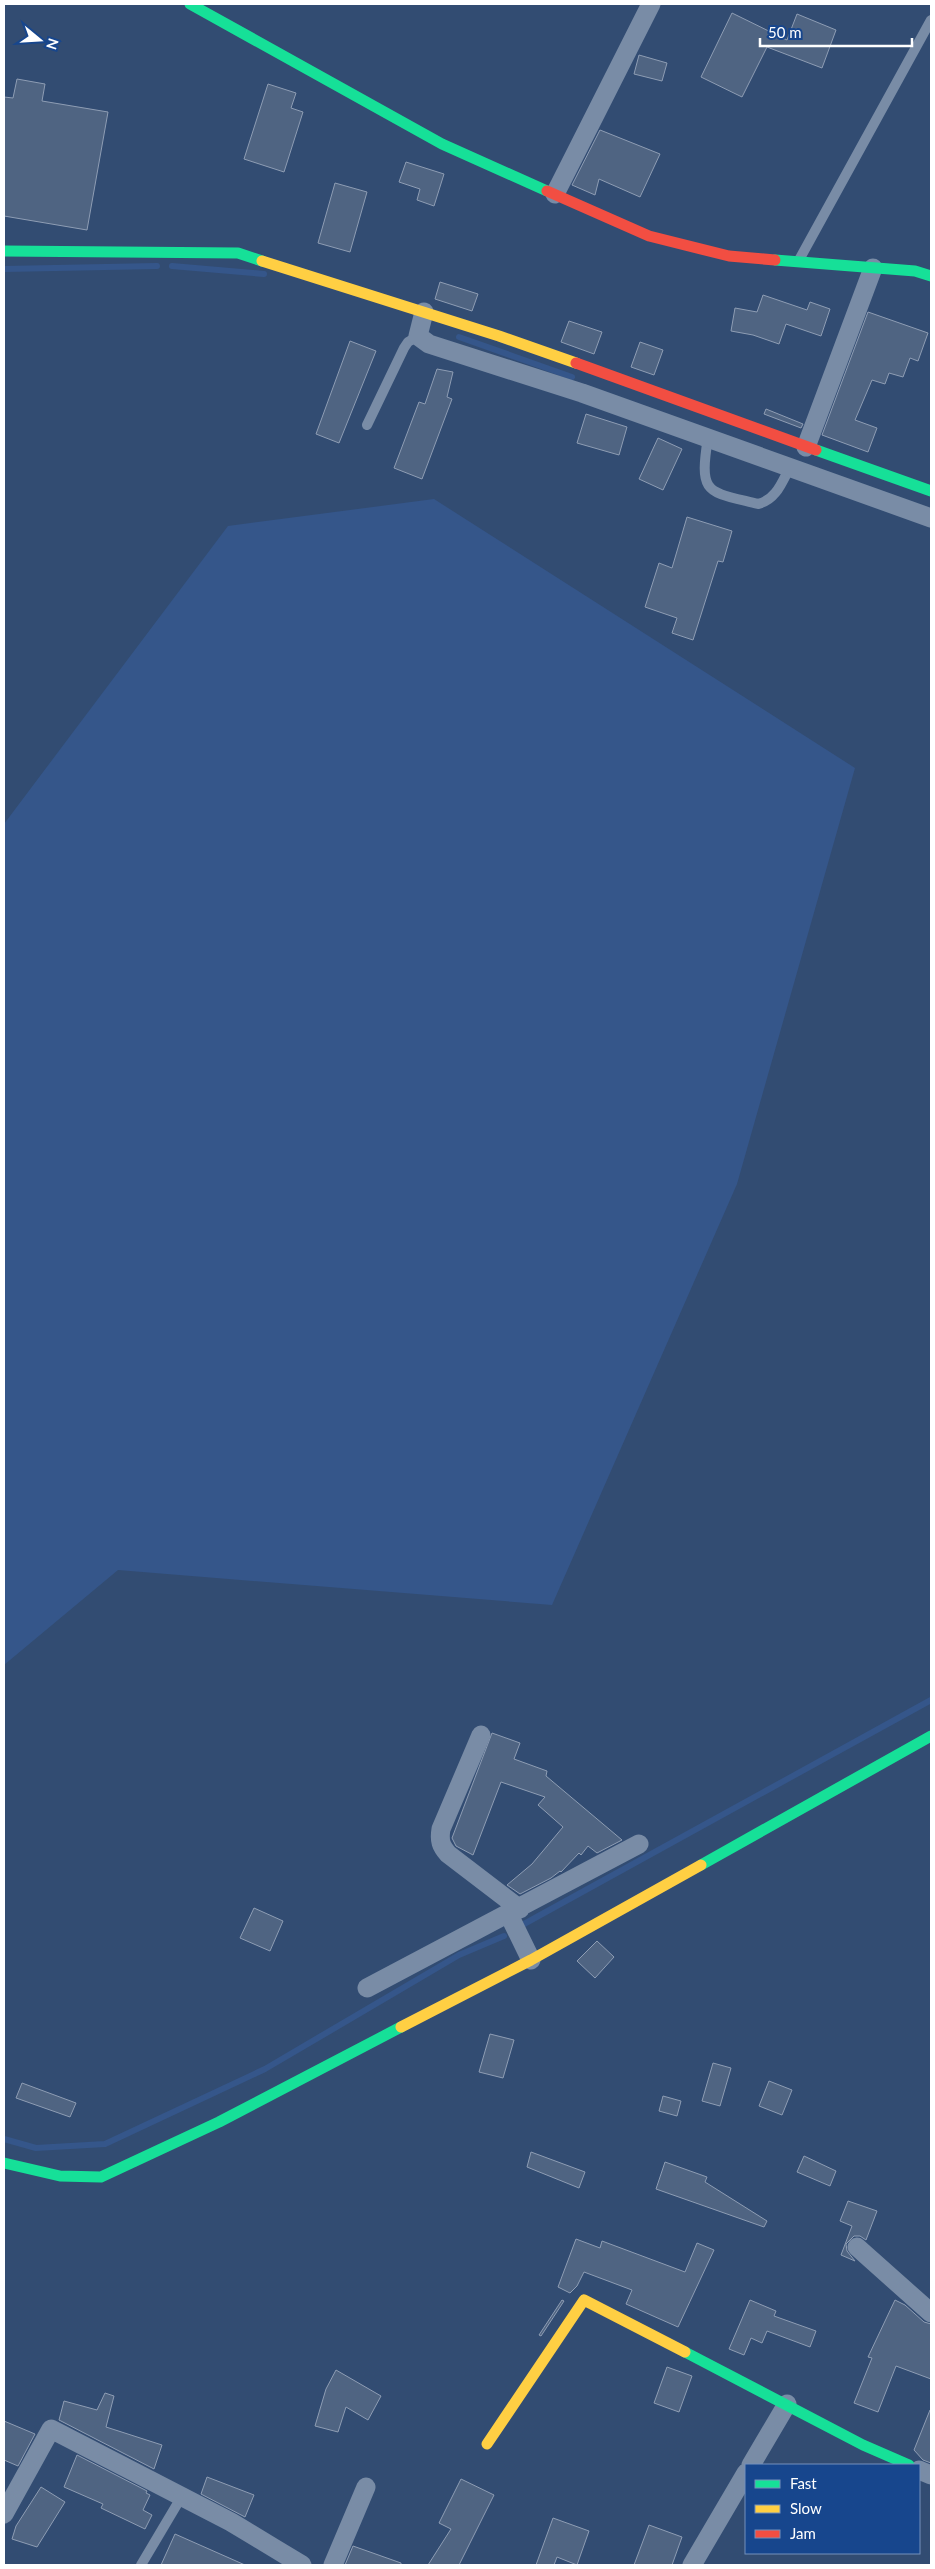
<svg xmlns="http://www.w3.org/2000/svg" width="935" height="2569" viewBox="0 0 935 2569" font-family="Lato,sans-serif">
  <style>
    .water { fill: #35568a }
    .lines { fill: none; stroke-linecap: round; stroke-linejoin: round }
    .stream { stroke: #35568a; stroke-width: 6 }
    .building { fill: #4f6482; stroke: #8e9db4 }
    .lane { stroke: #798ca6; stroke-width: 10 }
    .street { stroke: #798ca6; stroke-width: 19 }
    .fast { stroke: #16e098; stroke-width: 11 }
    .slow { stroke: #ffcf43; stroke-width: 11 }
    .jam { stroke: #f24e42; stroke-width: 11 }
  </style>
  <rect width="100%" height="100%" fill="#324c72"/>
  <path class="water" d="M 434,499 L 855,768 L 737,1184 L 552,1605 L 118,1570 L 4,1665 L 4,824 L 228,526 Z"/>
  <g class="lines">
    <path class="stream" d="M 172,266 L 264,274
      M 4,269 L 157,266
      M 459,337 L 572,377
      M 524,1924 L 931,1700
      M 4,2139 L 36,2148 L 105,2144 L 265,2069 L 459,1955 L 504,1936"/>
  </g>
  <path class="building" d="M 732,13 L 787,40 L 797,14 L 836,30 L 822,68 L 767,47 L 742,97 L 701,77 Z
    M 639,55 L 667,63 L 662,81 L 634,74 Z
    M 17,79 L 45,84 L 42,101 L 108,112 L 87,230 L 4,216 L 4,97 L 13,98 Z
    M 268,84 L 296,93 L 291,108 L 303,112 L 284,172 L 244,159 Z
    M 600,130 L 660,154 L 640,197 L 599,179 L 595,195 L 572,185 Z
    M 406,162 L 444,174 L 434,206 L 417,200 L 420,189 L 399,182 Z
    M 335,183 L 367,192 L 350,252 L 318,243 Z
    M 440,282 L 478,294 L 472,311 L 435,299 Z
    M 763,295 L 807,310 L 810,302 L 830,309 L 821,336 L 786,324 L 779,344 L 753,335 L 731,331 L 735,308 L 757,312 Z
    M 868,312 L 928,333 L 918,361 L 910,358 L 903,377 L 889,373 L 885,384 L 872,380 L 855,420 L 877,428 L 868,452 L 822,435 Z
    M 569,321 L 602,332 L 594,354 L 561,342 Z
    M 350,341 L 376,351 L 339,443 L 316,434 Z
    M 640,342 L 663,350 L 654,375 L 631,367 Z
    M 437,369 L 453,372 L 447,397 L 452,399 L 422,479 L 394,468 L 419,402 L 425,404 Z
    M 766,409 L 803,424 L 801,428 L 764,414 Z
    M 586,414 L 627,427 L 619,455 L 577,443 Z
    M 658,438 L 682,449 L 663,490 L 639,479 Z
    M 687,517 L 732,531 L 723,562 L 718,561 L 693,640 L 672,633 L 677,618 L 645,607 L 659,563 L 672,568 Z
    M 492,1733 L 520,1743 L 514,1759 L 547,1771 L 546,1776 L 622,1840 L 597,1853 L 588,1846 L 581,1855 L 579,1853 L 561,1872 L 560,1871 L 551,1878 L 520,1894 L 507,1885 L 532,1864 L 563,1827 L 538,1805 L 545,1797 L 501,1782 L 473,1855 L 456,1846 L 452,1838 Z
    M 254,1908 L 283,1921 L 270,1951 L 240,1938 Z
    M 597,1941 L 614,1957 L 595,1978 L 577,1961 Z
    M 490,2034 L 514,2040 L 503,2078 L 479,2072 Z
    M 713,2063 L 731,2068 L 720,2106 L 702,2101 Z
    M 769,2081 L 792,2090 L 782,2115 L 759,2106 Z
    M 22,2083 L 76,2103 L 70,2117 L 16,2098 Z
    M 663,2096 L 681,2101 L 677,2116 L 659,2111 Z
    M 531,2152 L 585,2172 L 579,2188 L 527,2167 Z
    M 804,2156 L 836,2171 L 830,2186 L 797,2172 Z
    M 665,2162 L 707,2177 L 705,2182 L 767,2221 L 764,2227 L 656,2189 Z
    M 848,2201 L 877,2211 L 866,2240 L 860,2236 L 854,2236 L 846,2244 L 847,2251 L 855,2261 L 841,2255 L 852,2226 L 840,2221 Z
    M 576,2239 L 600,2248 L 602,2241 L 685,2272 L 697,2243 L 714,2250 L 678,2327 L 626,2304 L 632,2290 L 584,2272 L 577,2286 L 570,2293 L 558,2287 Z
    M 562,2300 L 564,2301 L 541,2336 L 539,2335 Z
    M 750,2300 L 776,2311 L 774,2316 L 816,2331 L 810,2347 L 767,2331 L 762,2343 L 751,2338 L 744,2355 L 729,2349 Z
    M 895,2300 L 905,2305 L 924,2322 L 931,2324 L 931,2379 L 896,2366 L 878,2412 L 854,2403 L 872,2358 L 868,2357 Z
    M 667,2367 L 692,2376 L 679,2412 L 654,2403 Z
    M 336,2370 L 381,2396 L 368,2420 L 346,2407 L 338,2432 L 315,2426 L 326,2389 Z
    M 105,2393 L 114,2396 L 106,2427 L 162,2445 L 154,2469 L 59,2420 L 64,2401 L 97,2410 Z
    M 930,2410 L 931,2410 L 931,2463 L 923,2460 L 914,2450 Z
    M 4,2421 L 35,2434 L 18,2466 L 4,2460 Z
    M 77,2455 L 147,2491 L 146,2493 L 150,2495 L 143,2510 L 152,2515 L 145,2529 L 101,2508 L 103,2504 L 64,2487 Z
    M 207,2477 L 254,2495 L 245,2517 L 201,2494 Z
    M 461,2479 L 494,2495 L 459,2565 L 428,2565 L 451,2529 L 439,2523 Z
    M 41,2487 L 65,2502 L 37,2547 L 12,2539 L 16,2526 Z
    M 553,2518 L 589,2531 L 577,2565 L 557,2557 L 554,2565 L 536,2565 Z
    M 649,2525 L 682,2537 L 672,2565 L 634,2565 Z
    M 175,2534 L 245,2565 L 161,2565 Z
    M 353,2546 L 401,2563 L 401,2565 L 345,2565 Z"/>
  <g class="lines">
    <path class="lane" d="M 799,260 L 931,20
      M 367,425 L 404,348 L 408,342 L 418,336
      M 708,437 C 699,495 706,491 758,504 C 776,500 782,482 790,467
      M 141,2565 L 182,2496"/>
    <path class="street" d="M 555,194 L 651,4
      M 424,312 L 418,336 L 429,344 L 582,393 L 931,518
      M 806,447 L 873,268
      M 481,1735 L 441,1829 C 439,1841 441,1846 448,1854 L 520,1909
      M 509,1915 L 531,1960
      M 367,1988 L 639,1844
      M 857,2247 L 931,2313
      M 751,2465 L 787,2404
      M 919,2470 L 931,2475
      M 4,2514 L 51,2429 L 231,2522 L 302,2565
      M 333,2565 L 366,2487
      M 692,2565 L 746,2473"/>
    <path class="fast" d="M 190,4 L 442,144 L 547,191
      M 4,251 L 238,253 L 262,261
      M 775,260 L 915,271 L 931,276
      M 816,450 L 931,491
      M 701,1865 L 931,1736
      M 4,2163 L 60,2176 L 101,2177 L 219,2122 L 401,2027
      M 685,2352 L 863,2445 L 909,2465"/>
    <path class="slow" d="M 262,261 L 499,336 L 576,363
      M 401,2027 L 531,1960 L 701,1865
      M 487,2444 L 584,2300 L 685,2352"/>
    <path class="jam" d="M 547,191 L 649,236 L 729,256 L 775,260
      M 576,363 L 816,450"/>
  </g>
  <rect width="935" height="2569" fill="none" stroke="#ffffff" stroke-width="10"/>
  <rect x="745" y="2464" width="175" height="90" fill="#17468d" stroke="#7490bb"/>
  <rect x="755" y="2480" width="25" height="8" fill="#16e098" stroke="#7490bb"/>
  <text x="790" y="2489" font-size="15" fill="#ffffff">Fast</text>
  <rect x="755" y="2505" width="25" height="8" fill="#ffcf43" stroke="#7490bb"/>
  <text x="790" y="2514" font-size="15" fill="#ffffff">Slow</text>
  <rect x="755" y="2530" width="25" height="8" fill="#f24e42" stroke="#7490bb"/>
  <text x="790" y="2539" font-size="15" fill="#ffffff">Jam</text>
  <g transform="translate(40 40) rotate(108)" stroke="#17468d" stroke-width="4" paint-order="stroke">
  <path d="M0-4L9 19L0 12L-9 19Z" fill="#ffffff"/>
  <text y="-8" font-size="14" font-weight="bold" text-anchor="middle" fill="#ffffff">N</text>
  </g>
  <path d="M760 38v8h152v-8" fill="none" stroke="#ffffff" stroke-width="2.5"/>
  <text x="768" y="38" font-size="15" fill="#ffffff" stroke="#17468d" stroke-width="4" paint-order="stroke">50 m</text>
</svg>
